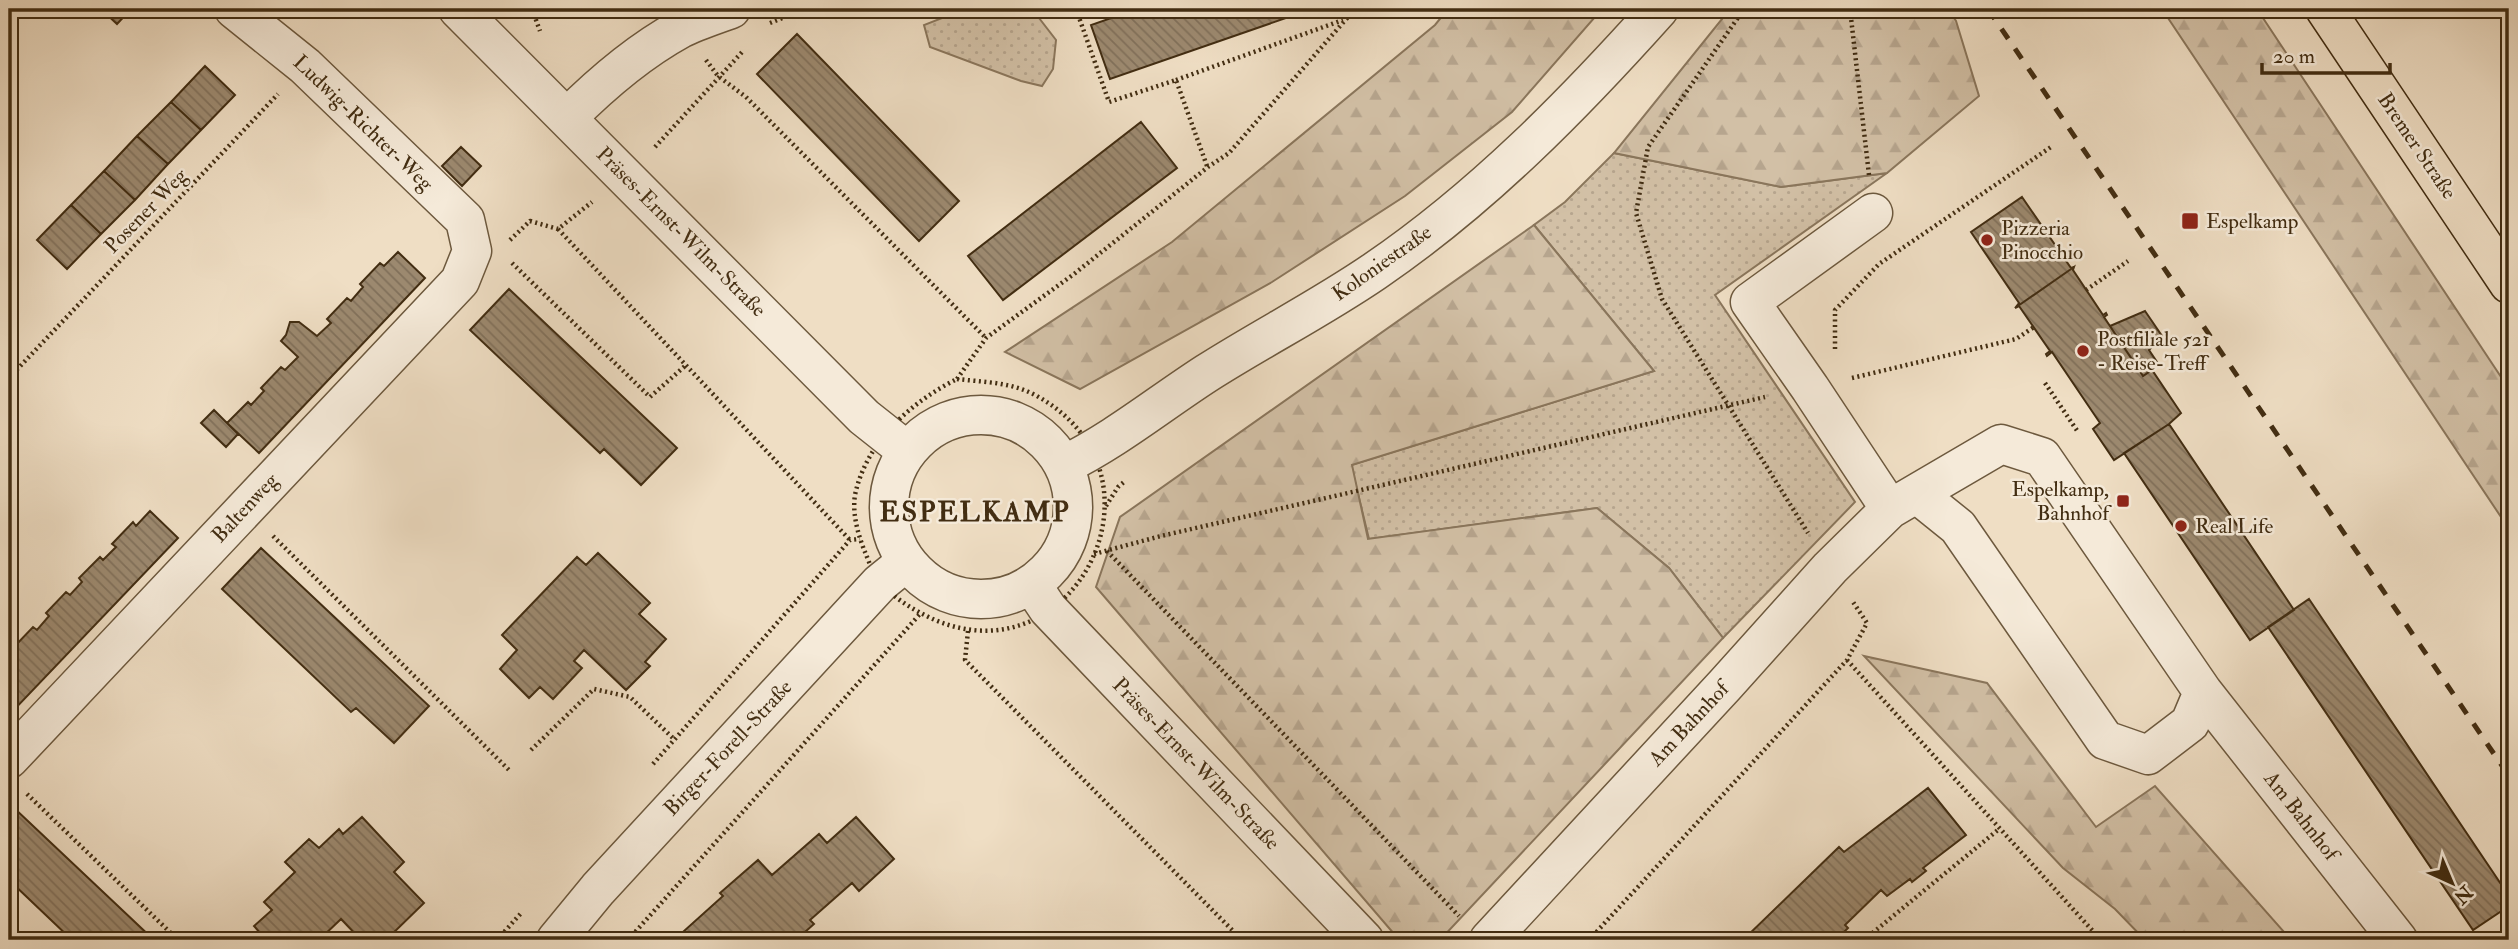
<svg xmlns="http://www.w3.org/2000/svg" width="2518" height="949" viewBox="0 0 2518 949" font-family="'IM FELL Double Pica',serif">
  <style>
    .green { fill: url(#green-dots); stroke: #8a765c; stroke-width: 2 }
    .forest { fill: url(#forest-firs); stroke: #8a765c; stroke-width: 2 }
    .building { fill: url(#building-back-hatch); stroke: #422d12; stroke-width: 2 }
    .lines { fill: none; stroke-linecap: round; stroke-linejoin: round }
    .minor-casing { stroke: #6d593e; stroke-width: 41 }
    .major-casing { stroke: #422d12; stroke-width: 41 }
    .path { stroke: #422d12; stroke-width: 4.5; stroke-dasharray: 2 3.5; stroke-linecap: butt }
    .minor { stroke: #f5ead9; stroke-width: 38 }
    .major { stroke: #efdec4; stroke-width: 38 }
    .rail { stroke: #422d12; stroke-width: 5; stroke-dasharray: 12 12; stroke-linecap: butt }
    .poi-dot { fill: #8f2418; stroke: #f5ead9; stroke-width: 2.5 }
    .labels { text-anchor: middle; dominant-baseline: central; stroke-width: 5; stroke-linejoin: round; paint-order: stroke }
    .street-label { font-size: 21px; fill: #422d12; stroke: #f5ead9 }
    .poi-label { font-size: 21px; fill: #422d12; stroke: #f5ead9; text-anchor: start }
    .district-label { font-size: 28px; font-weight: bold; letter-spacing: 2px; fill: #422d12; stroke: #f5ead9 }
  </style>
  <defs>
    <pattern id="green-dots" width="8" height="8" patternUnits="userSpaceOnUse" patternTransform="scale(1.75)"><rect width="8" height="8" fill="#d2c0a6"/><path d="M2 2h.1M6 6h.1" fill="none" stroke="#b6a58e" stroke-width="1.8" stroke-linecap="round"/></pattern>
    <pattern id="forest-firs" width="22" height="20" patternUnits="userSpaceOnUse" patternTransform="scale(1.75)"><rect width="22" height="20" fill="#d2c0a6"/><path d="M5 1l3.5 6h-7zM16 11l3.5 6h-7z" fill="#b6a58e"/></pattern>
    <pattern id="building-back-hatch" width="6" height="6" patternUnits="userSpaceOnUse" patternTransform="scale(1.75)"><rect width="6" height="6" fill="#9c896f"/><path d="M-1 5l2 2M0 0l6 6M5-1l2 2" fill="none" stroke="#81705a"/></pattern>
  </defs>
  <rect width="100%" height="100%" fill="#efdec4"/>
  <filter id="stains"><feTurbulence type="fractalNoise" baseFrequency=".00286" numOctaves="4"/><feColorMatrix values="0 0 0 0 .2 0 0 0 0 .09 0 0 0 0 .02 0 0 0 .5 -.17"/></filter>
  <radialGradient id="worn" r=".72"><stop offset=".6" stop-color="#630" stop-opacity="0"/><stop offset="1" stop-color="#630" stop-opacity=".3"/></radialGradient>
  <path class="green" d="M 965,9 L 1032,9 L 1056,40 L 1053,69 L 1042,86 L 1021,81 L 930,47 L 924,25 Z
    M 1614,153 L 1781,187 L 1887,173 L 1715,295 L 1855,502 L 1723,638 L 1669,568 L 1597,508 L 1369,539 L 1351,465 L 1654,371 L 1534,225 L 1565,202 Z"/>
  <path class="forest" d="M 1448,9 L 1602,9 L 1512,112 L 1405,196 L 1272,282 L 1080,389 L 1005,352 L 1172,242 L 1435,25 Z
    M 1730,9 L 1948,9 L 1956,21 L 1979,96 L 1887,173 L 1781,187 L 1614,153 Z
    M 2162,9 L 2257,9 L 2509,389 L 2509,529 Z
    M 1534,225 L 1654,371 L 1352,465 L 1368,539 L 1597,508 L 1669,568 L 1723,638 L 1440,940 L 1422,940 L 1395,935 L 1096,587 L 1120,517 Z
    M 1864,656 L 1987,683 L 2096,827 L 2155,786 L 2291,940 L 2145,940 L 2115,909 L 2063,868 Z"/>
  <path class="building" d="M 101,9 L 131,9 L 117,24 Z
    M 1137,9 L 1312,9 L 1110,79 L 1091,25 Z
    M 797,34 L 959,201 L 919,241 L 757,74 Z
    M 205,66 L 235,95 L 201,130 L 171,102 Z
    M 171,102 L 201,130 L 168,164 L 137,136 Z
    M 1141,122 L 1177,168 L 1003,300 L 968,256 Z
    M 137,136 L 168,164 L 135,200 L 104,171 Z
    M 461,147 L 481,166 L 462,186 L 442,166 Z
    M 104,171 L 135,200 L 101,234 L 71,205 Z
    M 2022,197 L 2071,268 L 2074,267 L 2015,308 L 2019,303 L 1971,232 Z
    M 71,205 L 101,234 L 67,269 L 37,240 Z
    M 398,252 L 425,278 L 259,453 L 227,423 L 248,402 L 251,405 L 264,391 L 261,388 L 281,367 L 285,370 L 298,357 L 281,341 L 286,335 L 290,322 L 299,322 L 317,336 L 331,323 L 327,319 L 347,298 L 351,301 L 363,287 L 360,284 L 380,263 L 384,266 Z
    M 2074,267 L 2073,270 L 2103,315 L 2106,313 L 2107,315 L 2104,317 L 2143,376 L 2152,370 L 2181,413 L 2169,424 L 2114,460 L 2093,429 L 2100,423 L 2052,352 L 2047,356 L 2046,354 L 2050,351 L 2019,306 L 2015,308 Z
    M 509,289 L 677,448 L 641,485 L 604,449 L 600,453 L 470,330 Z
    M 2145,311 L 2162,336 L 2149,350 L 2159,365 L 2143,376 L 2110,326 Z
    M 214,410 L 238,434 L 226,447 L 201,423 Z
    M 2169,424 L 2294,610 L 2250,640 L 2124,453 Z
    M 150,511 L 178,538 L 11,713 L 9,710 L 9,659 L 16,651 L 13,648 L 33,627 L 37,630 L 49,616 L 46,613 L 66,592 L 70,595 L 82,582 L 79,578 L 100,557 L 103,560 L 116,547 L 112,544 L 133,522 L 136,526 Z
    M 261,548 L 429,706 L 394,743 L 356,708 L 351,712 L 222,589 Z
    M 598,553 L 650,603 L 639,614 L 666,639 L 645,662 L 650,666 L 626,690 L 584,650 L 574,661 L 582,668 L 553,699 L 540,687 L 529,698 L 500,669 L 517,650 L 502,635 L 577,557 L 586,565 Z
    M 2309,599 L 2509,896 L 2509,906 L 2473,930 L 2268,627 Z
    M 1928,788 L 1966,835 L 1923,868 L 1926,871 L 1912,882 L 1910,879 L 1887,896 L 1881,890 L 1845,925 L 1848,928 L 1836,940 L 1832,938 L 1830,940 L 1743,940 L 1839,847 L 1844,852 Z
    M 13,807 L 154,940 L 72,940 L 9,880 L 9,811 Z
    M 362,817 L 404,862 L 394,872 L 424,903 L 386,940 L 361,940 L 341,919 L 319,940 L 266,940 L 254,926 L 272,910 L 264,902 L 295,872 L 285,862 L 309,839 L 319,848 L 339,829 L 343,834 Z
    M 856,817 L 894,859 L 859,891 L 852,883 L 810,920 L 814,924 L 796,940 L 784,940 L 781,937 L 778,940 L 692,940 L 684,931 L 723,896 L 720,893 L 758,860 L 772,875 L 819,834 L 827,843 Z"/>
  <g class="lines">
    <defs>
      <path id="minor" d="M 458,9 L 864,417 L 907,451
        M 568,117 C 602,83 638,52 680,29 C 696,21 715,15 731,9
        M 1873,213 L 1750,302 L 1810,388 L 1890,509
        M889 507a92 92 0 1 1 184 0a92 92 0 1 1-184 0Z
        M 1064,465 C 1115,440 1159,404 1207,373 C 1262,338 1321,308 1375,271 C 1482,198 1573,105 1659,9
        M 1917,494 L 1958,527 L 2105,740 L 2148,755 L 2190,723 L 2203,692
        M 1032,585 L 1048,609 L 1364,940
        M 9,759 L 460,281 L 472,251 L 465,220 L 305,66 L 234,9
        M 556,940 L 598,889 L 880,583 L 906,562
        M 1489,940 L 1725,685 L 1830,568 L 1890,509 L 2001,444 L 2042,457 L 2203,692 L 2398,940"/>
      <path id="major" d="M 2325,9 L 2509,284"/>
    </defs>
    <use href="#minor" class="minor-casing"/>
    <use href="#major" class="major-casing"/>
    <path class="path" d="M 532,9 L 540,31
      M 1076,9 L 1109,102 L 1176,80 L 1207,166
      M 1744,9 L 1648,147 L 1636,213 L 1662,299 L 1808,533
      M 1850,9 L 1869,175
      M 1700,17 L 1707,9
      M 770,23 L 805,9
      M 706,60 L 718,76 L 746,97 L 986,338
      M 1176,80 L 1343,20
      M 655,147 L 744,50
      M 558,229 L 850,540
      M 510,240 L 530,221 L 558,229 L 592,202
      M 512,263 L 650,397 L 685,366
      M 2086,290 L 2128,261
      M 1835,349 L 1835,310 L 1879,264 L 2051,147
      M 9,378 L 278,94
      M 1852,378 L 2016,339 L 2034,327
      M 957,379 C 982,382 1011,382 1035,395 C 1179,472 1077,680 935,620 C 915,611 897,600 882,585 C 874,576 869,562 865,552 C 858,535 852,513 855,495 C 866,442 911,402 957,379 Z
      M 957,379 L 986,338 L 1074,274 L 1208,167 L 1229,153 L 1355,9
      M 2045,383 L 2078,432
      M 1106,506 L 1118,487 L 1124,482
      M 273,536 L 511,772
      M 1107,551 L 1459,916
      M 1094,554 L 1161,536 L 1765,397
      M 968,631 L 965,660 L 1242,940
      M 1847,660 L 2101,940
      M 531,750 L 594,689 L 630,697 L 674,739
      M 653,764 L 850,540 L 860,539
      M 27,794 L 178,940
      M 348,940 L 349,940
      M 497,940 L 522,912
      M 628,940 L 920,614
      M 1589,940 L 1847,660 L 1867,623 L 1853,602
      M 1864,940 L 1999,829"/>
    <use href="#minor" class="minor"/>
    <use href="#major" class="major"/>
    <path class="rail" d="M 1988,9 L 2509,776"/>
  </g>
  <g class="poi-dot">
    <rect x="2181" y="212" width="18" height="18" rx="3.5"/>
    <circle cx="1987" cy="240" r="7"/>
    <circle cx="2083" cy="351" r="7"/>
    <rect x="2116" y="494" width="14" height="14" rx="3.5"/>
    <circle cx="2181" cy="526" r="7"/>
  </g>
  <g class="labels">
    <g class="street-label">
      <text transform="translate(363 123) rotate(44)">Ludwig-Richter-Weg</text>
      <text transform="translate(2417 146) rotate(56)">Bremer Straße</text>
      <text transform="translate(146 211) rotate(-46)">Posener Weg</text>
      <text transform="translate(681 232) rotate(45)">Präses-Ernst-Wilm-Straße</text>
      <text transform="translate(1382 263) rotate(-35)">Koloniestraße</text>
      <text transform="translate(245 508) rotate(-47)">Baltenweg</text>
      <text transform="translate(1689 724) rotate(-47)">Am Bahnhof</text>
      <text transform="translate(728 748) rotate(-47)">Birger-Forell-Straße</text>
      <text transform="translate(1196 764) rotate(46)">Präses-Ernst-Wilm-Straße</text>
      <text transform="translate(2301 816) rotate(52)">Am Bahnhof</text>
    </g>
    <g class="poi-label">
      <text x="2206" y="221">Espelkamp</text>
      <text x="2001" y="228">Pizzeria<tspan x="2001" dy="24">Pinocchio</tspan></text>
      <text x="2097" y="339">Postfiliale 521<tspan x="2097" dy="24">- Reise-Treff</tspan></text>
      <text x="2109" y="489" text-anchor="end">Espelkamp,<tspan x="2109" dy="24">Bahnhof</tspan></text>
      <text x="2195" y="526">Real Life</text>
    </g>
    <g class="district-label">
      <text x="975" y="512">ESPELKAMP</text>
    </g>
  </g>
  <rect width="2518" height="949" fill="none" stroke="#efdec4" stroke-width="35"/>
  <rect x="10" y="10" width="2497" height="928" fill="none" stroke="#422d12" stroke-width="3.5"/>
  <rect x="18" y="18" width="2483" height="914" fill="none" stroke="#422d12" stroke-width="2"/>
  <g transform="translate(2452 883) rotate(136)" stroke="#f5ead9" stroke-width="5" paint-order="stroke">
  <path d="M0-5L12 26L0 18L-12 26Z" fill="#422d12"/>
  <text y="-10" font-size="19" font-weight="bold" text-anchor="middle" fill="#422d12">N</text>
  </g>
  <path d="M2262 63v10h128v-10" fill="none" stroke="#422d12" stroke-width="3.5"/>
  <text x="2273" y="63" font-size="21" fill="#422d12" stroke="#f5ead9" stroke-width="5" paint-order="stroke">20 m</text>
  <rect width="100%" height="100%" filter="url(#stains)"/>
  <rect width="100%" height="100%" fill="url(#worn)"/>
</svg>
